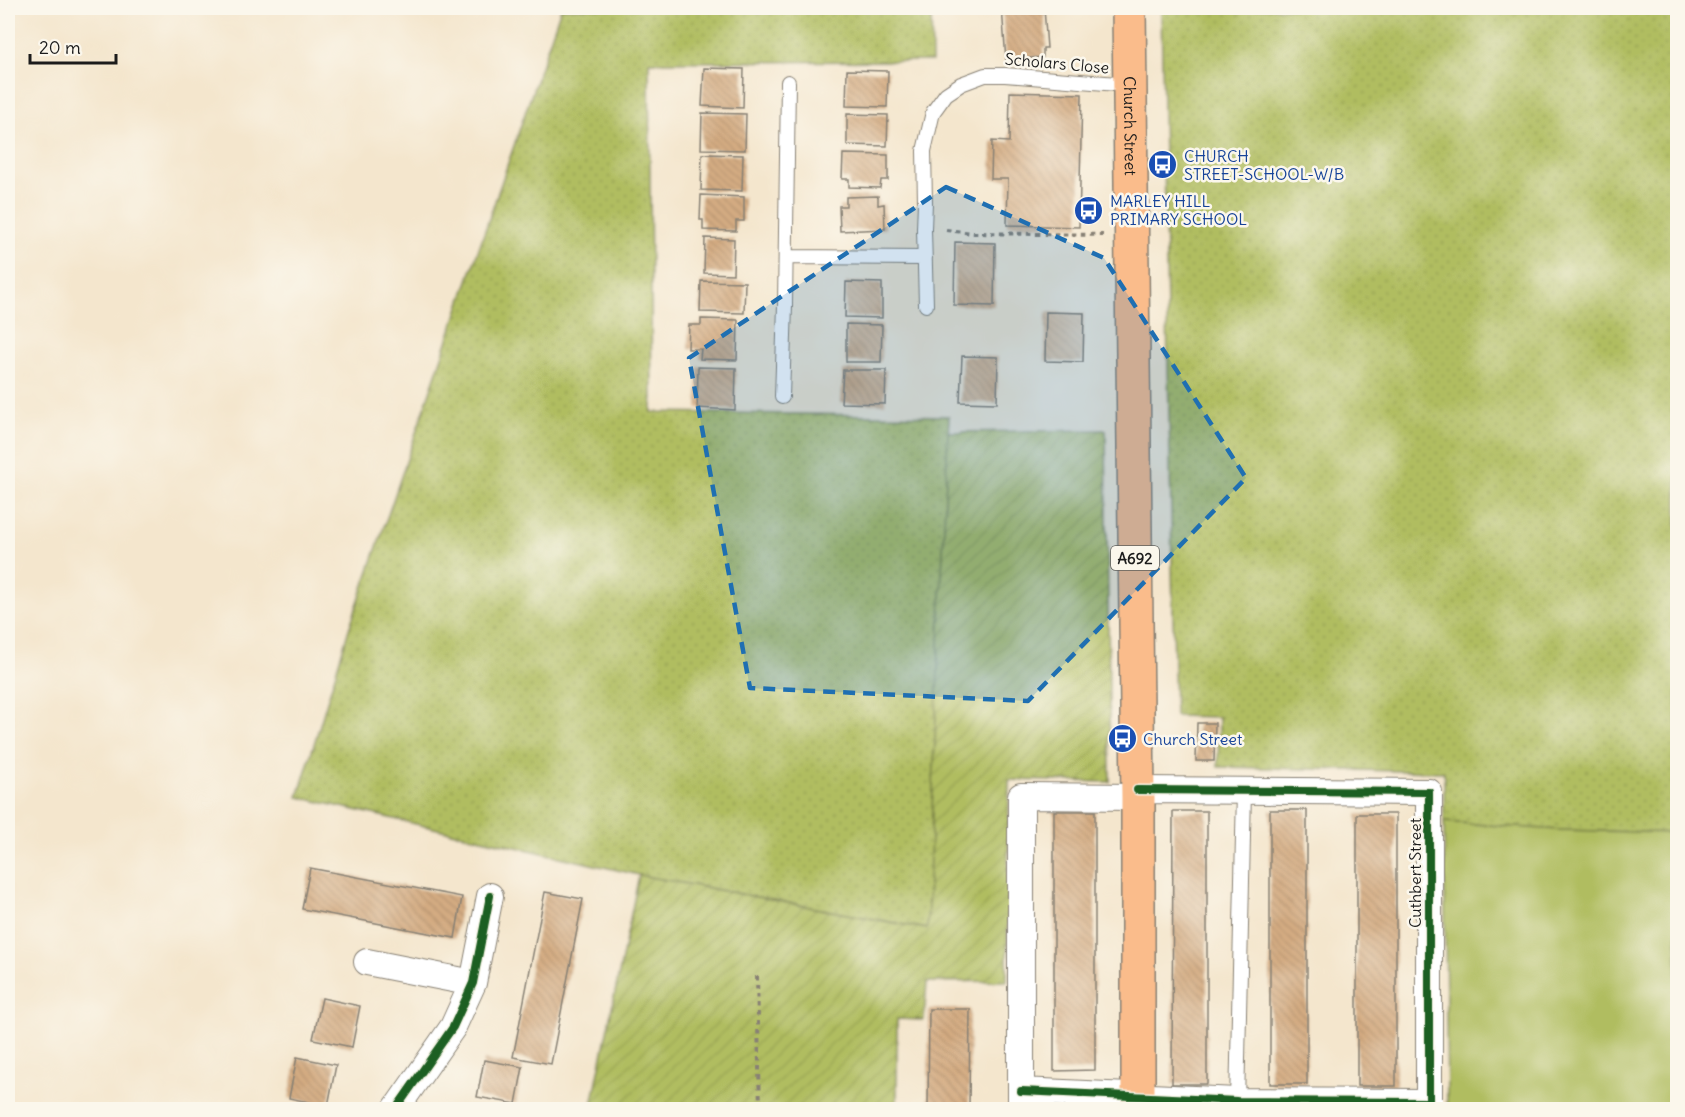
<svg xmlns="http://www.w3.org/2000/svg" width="1685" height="1117" viewBox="0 0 1685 1117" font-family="Delius,sans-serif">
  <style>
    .grass { fill: url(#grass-dots); stroke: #666c3e; stroke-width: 1.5 }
    .park { fill: #b0bd60; stroke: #666c3e; stroke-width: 1.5 }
    .garden { fill: url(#garden-furrows); stroke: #666c3e; stroke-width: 1.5 }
    .building { fill: url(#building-back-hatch) }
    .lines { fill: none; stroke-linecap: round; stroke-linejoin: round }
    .lane-casing { stroke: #888174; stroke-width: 16 }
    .street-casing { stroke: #888174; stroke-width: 28 }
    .highway-casing { stroke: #888174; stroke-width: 36 }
    .path { stroke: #888174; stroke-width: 4; stroke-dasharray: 4.5 4.5; stroke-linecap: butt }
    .lane { stroke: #fff; stroke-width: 14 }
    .street { stroke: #fff; stroke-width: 26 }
    .highway { stroke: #fabc8b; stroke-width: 33 }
    .cycleway-casing { stroke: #fbf7ec; stroke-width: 11 }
    .cycleway { stroke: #1b5e20; stroke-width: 8 }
    .marked { fill: #1f6fb2; fill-opacity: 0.2; stroke: #1f6fb2; stroke-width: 4.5; stroke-dasharray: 12 8; stroke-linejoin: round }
    .labels { text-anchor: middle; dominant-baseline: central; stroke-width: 5; stroke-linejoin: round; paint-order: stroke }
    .shield { fill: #fbf7ec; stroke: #5f5e5a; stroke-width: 1.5 }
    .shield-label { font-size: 15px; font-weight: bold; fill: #1c1c1c }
    .street-label { font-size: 16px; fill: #1c1c1c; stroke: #fbf7ec }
    .transit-label { font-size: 16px; fill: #164399; stroke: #fbf7ec; text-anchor: start }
  </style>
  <defs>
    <pattern id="grass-dots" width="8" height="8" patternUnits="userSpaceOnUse" patternTransform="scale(1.5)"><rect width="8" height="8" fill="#b0bd60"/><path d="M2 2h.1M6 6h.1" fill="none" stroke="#97a253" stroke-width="1.8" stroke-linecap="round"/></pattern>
    <pattern id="garden-furrows" width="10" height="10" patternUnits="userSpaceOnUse" patternTransform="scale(1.5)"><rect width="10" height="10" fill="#b0bd60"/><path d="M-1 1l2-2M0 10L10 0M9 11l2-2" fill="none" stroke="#97a253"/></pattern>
    <pattern id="building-back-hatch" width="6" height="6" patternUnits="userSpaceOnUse" patternTransform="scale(1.5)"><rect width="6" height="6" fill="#d4ac82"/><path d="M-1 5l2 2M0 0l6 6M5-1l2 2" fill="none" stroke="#b59370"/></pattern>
  </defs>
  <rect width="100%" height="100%" fill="#fbf7ec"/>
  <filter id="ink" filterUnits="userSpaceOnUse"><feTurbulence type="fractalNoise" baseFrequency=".0167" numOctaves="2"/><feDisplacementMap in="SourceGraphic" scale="12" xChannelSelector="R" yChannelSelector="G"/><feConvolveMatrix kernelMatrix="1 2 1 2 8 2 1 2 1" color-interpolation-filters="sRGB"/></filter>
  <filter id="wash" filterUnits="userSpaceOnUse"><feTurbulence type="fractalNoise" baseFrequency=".008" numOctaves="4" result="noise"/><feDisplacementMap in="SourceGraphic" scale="24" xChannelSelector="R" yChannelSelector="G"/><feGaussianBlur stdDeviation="1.35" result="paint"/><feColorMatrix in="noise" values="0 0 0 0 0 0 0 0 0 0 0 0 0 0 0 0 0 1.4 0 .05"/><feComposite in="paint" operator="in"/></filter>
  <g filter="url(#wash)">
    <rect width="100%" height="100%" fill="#f4e6cd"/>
    <path class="grass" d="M 561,8 L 931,8 L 932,61 L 649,62 L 652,412 L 949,416 L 928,929 L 639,875 L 298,797 L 349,629 Z
      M 1161,8 L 1677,8 L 1677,833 L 1559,830 L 1444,822 L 1444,772 L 1218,767 L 1219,717 L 1175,716 Z"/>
    <path class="park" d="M 1444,822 L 1559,830 L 1677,833 L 1677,1109 L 1447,1109 Z"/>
    <path class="garden" d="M 1106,430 L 1110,782 L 1009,780 L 1007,981 L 927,982 L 924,1020 L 897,1019 L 897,1109 L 591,1110 L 639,875 L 927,929 L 948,432 Z"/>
    <g id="blocks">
      <path class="building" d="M 1002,8 L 1044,8 L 1047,48 L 1043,48 L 1043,57 L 1006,60 Z
        M 704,68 L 744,69 L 743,108 L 702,106 Z
        M 847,70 L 888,71 L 887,107 L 846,106 Z
        M 1010,92 L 1082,94 L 1079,227 L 1007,225 L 1008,179 L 991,179 L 992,141 L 1009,142 Z
        M 702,113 L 746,114 L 745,150 L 701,149 Z
        M 847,114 L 888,115 L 887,146 L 847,145 Z
        M 702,154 L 743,155 L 742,191 L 701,190 Z
        M 843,154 L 888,155 L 888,180 L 881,180 L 880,188 L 849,187 L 849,179 L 842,179 Z
        M 701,195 L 744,197 L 744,221 L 736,221 L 736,231 L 703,230 L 703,220 L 700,220 Z
        M 878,196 L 878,205 L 884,204 L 885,229 L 840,231 L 839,206 L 846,206 L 846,197 Z
        M 705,238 L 734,239 L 733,274 L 704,273 Z
        M 955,242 L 995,243 L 994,306 L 954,305 Z
        M 701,281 L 745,282 L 744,313 L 700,312 Z
        M 846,282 L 882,283 L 882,318 L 845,317 Z
        M 1046,312 L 1084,313 L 1083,362 L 1045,361 Z
        M 701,319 L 738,320 L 737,360 L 700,359 L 701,349 L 688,349 L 689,325 L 701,325 Z
        M 846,324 L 882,325 L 881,362 L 846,362 Z
        M 962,356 L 998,357 L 997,403 L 960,402 Z
        M 698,367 L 736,368 L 735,410 L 697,408 Z
        M 843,370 L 886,370 L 885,404 L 841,403 Z
        M 1197,723 L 1215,723 L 1214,761 L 1196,761 Z
        M 1270,810 L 1307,810 L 1307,1084 L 1270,1084 Z
        M 1054,811 L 1095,811 L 1095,1070 L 1054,1071 Z
        M 1173,811 L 1207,811 L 1207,1084 L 1172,1084 Z
        M 1357,814 L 1396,814 L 1396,1086 L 1357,1086 Z
        M 310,868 L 462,897 L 455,938 L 302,909 Z
        M 545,892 L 583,899 L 551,1064 L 513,1057 Z
        M 322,998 L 360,1006 L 352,1047 L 313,1039 Z
        M 929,1009 L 970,1009 L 969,1110 L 928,1110 Z
        M 297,1057 L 336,1065 L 328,1106 L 289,1098 Z
        M 484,1060 L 523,1067 L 516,1104 L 477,1097 Z"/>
    </g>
  </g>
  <g filter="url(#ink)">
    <use href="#blocks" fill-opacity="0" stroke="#888174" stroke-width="1.5"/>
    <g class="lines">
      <defs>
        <path id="lane" d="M 786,257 L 925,258
          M 926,305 L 924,229 L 925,202 L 924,151 L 933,112 L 946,94 L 961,84 L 985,75 L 1005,75 L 1130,85
          M 782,397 L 785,305 L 788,82
          M 1237,1104 L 1244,791"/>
        <path id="street" d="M 1137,790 L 1429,792 L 1429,1110
          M 367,962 L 473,983
          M 1021,1091 L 1237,1101 L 1429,1102
          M 395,1110 L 453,1027 L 473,983 L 490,896
          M 1021,1110 L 1021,796 L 1138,797"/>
        <g id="highway">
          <path id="s1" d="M 1129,8 L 1138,797 L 1138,1110"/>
        </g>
      </defs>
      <use href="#lane" class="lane-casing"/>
      <use href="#street" class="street-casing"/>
      <use href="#highway" class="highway-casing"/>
      <path class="path" d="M 946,230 L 974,233 L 1103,235
        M 757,976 L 760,1110"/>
      <use href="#lane" class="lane"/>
      <use href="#street" class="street"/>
      <use href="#highway" class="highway"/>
      <defs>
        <path id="cycleway" d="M 1137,790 L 1429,792 L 1429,1110
          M 1021,1091 L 1237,1101 L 1429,1102
          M 395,1110 L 453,1027 L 473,983 L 490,896"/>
      </defs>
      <use href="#cycleway" class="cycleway-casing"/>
      <use href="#cycleway" class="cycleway"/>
    </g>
  </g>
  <path class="marked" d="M 946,187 L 1104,258 L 1246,478 L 1028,701 L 750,688 L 689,358 Z"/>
  <defs>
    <symbol id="bus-disc" viewBox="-11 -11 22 22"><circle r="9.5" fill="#1a4fb4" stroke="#fbf7ec"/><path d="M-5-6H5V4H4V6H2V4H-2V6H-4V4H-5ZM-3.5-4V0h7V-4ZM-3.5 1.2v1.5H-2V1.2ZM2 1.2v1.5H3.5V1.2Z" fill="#fff"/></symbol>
  </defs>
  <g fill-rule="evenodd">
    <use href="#bus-disc" x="1146" y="148" width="33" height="33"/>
    <use href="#bus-disc" x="1072" y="194" width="33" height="33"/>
    <use href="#bus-disc" x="1106" y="722" width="33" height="33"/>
  </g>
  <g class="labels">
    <rect class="shield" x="1111" y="546" width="48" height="24" rx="4.5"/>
    <g class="shield-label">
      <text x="1135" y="558">A692</text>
    </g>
    <g class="street-label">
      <text transform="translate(1057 63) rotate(5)">Scholars Close</text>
      <text stroke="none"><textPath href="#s1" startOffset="118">Church Street</textPath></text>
      <text transform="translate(1415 873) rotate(-90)">Cuthbert Street</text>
    </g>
    <g class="transit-label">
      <text x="1184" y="156">CHURCH<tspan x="1184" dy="18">STREET-SCHOOL-W/B</tspan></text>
      <text x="1110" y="201">MARLEY HILL<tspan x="1110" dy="18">PRIMARY SCHOOL</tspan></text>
      <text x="1143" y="739">Church Street</text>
    </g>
  </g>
  <rect width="1685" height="1117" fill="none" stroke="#fbf7ec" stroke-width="30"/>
  <path d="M30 54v9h86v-9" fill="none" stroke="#1c1c1c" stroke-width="3"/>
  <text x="39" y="54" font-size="18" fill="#1c1c1c" stroke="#fbf7ec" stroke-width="4.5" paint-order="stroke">20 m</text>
</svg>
